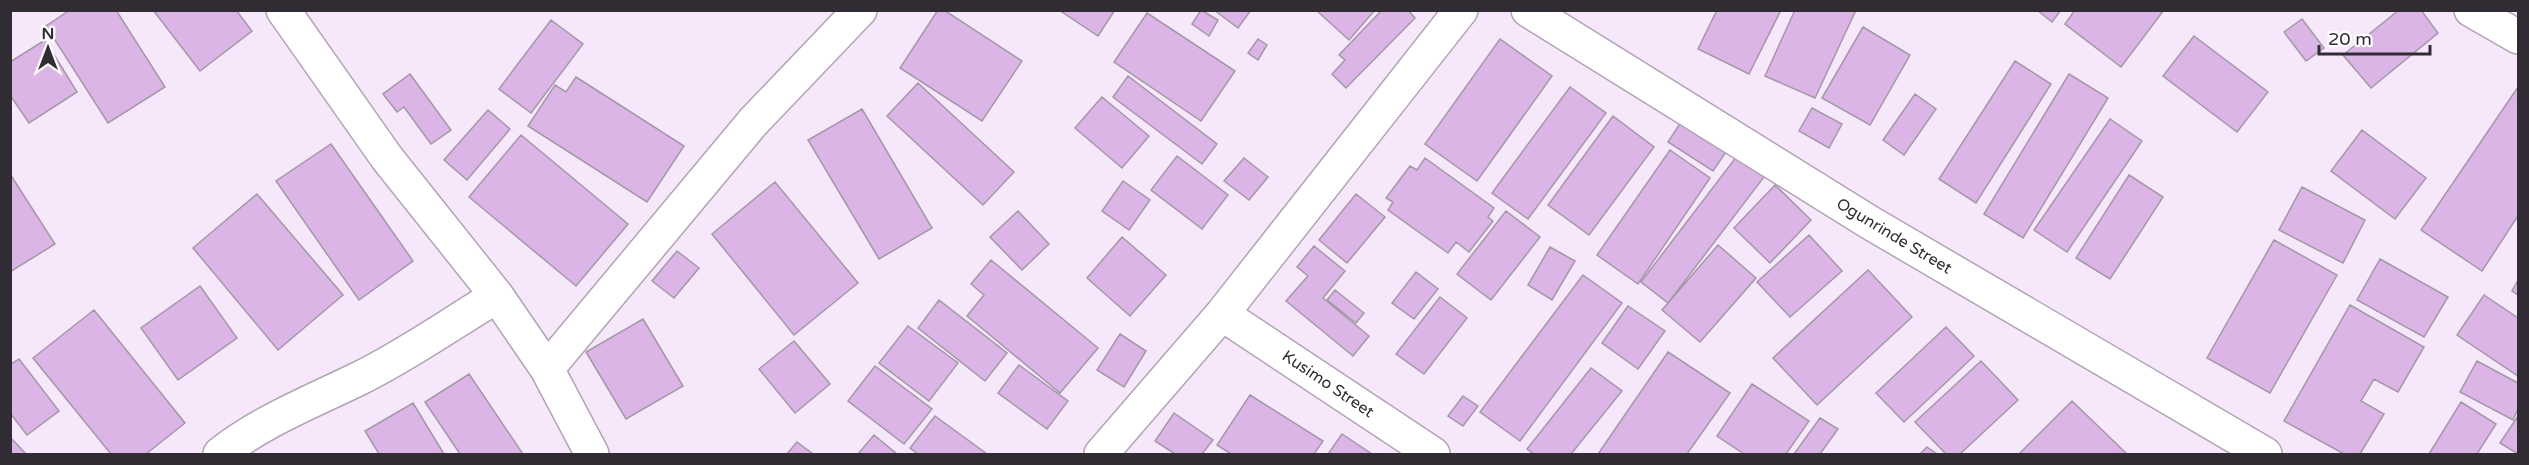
<svg xmlns="http://www.w3.org/2000/svg" width="2529" height="465" viewBox="0 0 2529 465" font-family="'Varela Round',sans-serif">
  <style>
    .building { fill: #dab5e5; stroke: #a497a8; stroke-width: 1.5 }
    .lines { fill: none; stroke-linecap: round; stroke-linejoin: round }
    .minor-casing { stroke: #b1a4b5; stroke-width: 36 }
    .minor { stroke: #fff; stroke-width: 33 }
    .labels { text-anchor: middle; dominant-baseline: central; stroke-width: 4.5; stroke-linejoin: round; paint-order: stroke }
    .street-label { font-size: 16px; fill: #312c33; stroke: #fff }
  </style>
  <rect width="100%" height="100%" fill="#f6e7fa"/>
  <path class="building" d="M 70,10 L 116,10 L 165,87 L 108,123 L 46,26 Z
    M 153,10 L 236,10 L 252,31 L 200,71 Z
    M 938,10 L 944,10 L 1022,61 L 982,121 L 900,68 Z
    M 1059,10 L 1115,10 L 1098,36 Z
    M 1201,10 L 1218,20 L 1209,36 L 1192,24 Z
    M 1214,10 L 1251,10 L 1238,28 Z
    M 1316,10 L 1375,10 L 1349,40 Z
    M 1382,10 L 1408,10 L 1415,18 L 1346,88 L 1332,74 L 1345,60 L 1339,55 Z
    M 1717,10 L 1781,10 L 1749,74 L 1698,49 Z
    M 1795,10 L 1856,10 L 1815,98 L 1765,76 Z
    M 2037,10 L 2061,10 L 2052,22 Z
    M 2075,10 L 2164,10 L 2121,67 L 2065,24 Z
    M 2399,10 L 2421,10 L 2438,33 L 2371,88 L 2343,55 Z
    M 1147,13 L 1235,71 L 1201,121 L 1114,62 Z
    M 2302,19 L 2324,48 L 2306,61 L 2284,32 Z
    M 551,20 L 583,44 L 531,113 L 499,89 Z
    M 1863,27 L 1910,55 L 1870,125 L 1822,98 Z
    M 2194,36 L 2268,92 L 2237,132 L 2163,76 Z
    M 1258,39 L 1267,45 L 1258,60 L 1248,53 Z
    M 1500,39 L 1552,76 L 1477,181 L 1425,144 Z
    M 45,40 L 77,92 L 29,123 L 10,95 L 10,62 Z
    M 2015,61 L 2051,84 L 1976,203 L 1939,179 Z
    M 410,74 L 451,130 L 431,144 L 404,107 L 397,112 L 383,94 Z
    M 2069,74 L 2108,98 L 2023,238 L 1984,214 Z
    M 1128,76 L 1217,144 L 1202,164 L 1113,97 Z
    M 576,77 L 684,146 L 647,202 L 528,126 L 555,85 L 566,92 Z
    M 918,83 L 1014,172 L 983,205 L 887,116 Z
    M 1570,87 L 1606,113 L 1528,219 L 1492,193 Z
    M 2518,87 L 2518,216 L 2482,271 L 2421,230 Z
    M 1915,94 L 1936,109 L 1904,155 L 1883,140 Z
    M 1102,97 L 1149,136 L 1122,168 L 1075,128 Z
    M 1812,108 L 1842,124 L 1829,148 L 1799,131 Z
    M 862,109 L 932,228 L 879,259 L 808,140 Z
    M 488,110 L 510,129 L 467,180 L 444,160 Z
    M 1613,116 L 1654,147 L 1589,235 L 1548,205 Z
    M 1683,119 L 1728,149 L 1713,171 L 1668,142 Z
    M 2110,119 L 2142,141 L 2067,252 L 2034,230 Z
    M 2362,130 L 2426,178 L 2395,219 L 2331,171 Z
    M 521,135 L 628,224 L 576,286 L 469,197 Z
    M 331,144 L 413,261 L 359,300 L 276,181 Z
    M 1670,150 L 1710,178 L 1638,284 L 1597,255 Z
    M 1177,156 L 1228,195 L 1202,229 L 1151,190 Z
    M 1737,156 L 1764,177 L 1668,303 L 1641,282 Z
    M 1244,158 L 1268,177 L 1249,200 L 1224,181 Z
    M 1425,158 L 1494,208 L 1488,217 L 1493,221 L 1469,252 L 1456,242 L 1448,253 L 1388,210 L 1393,202 L 1386,198 L 1410,166 L 1417,170 Z
    M 10,174 L 55,244 L 10,272 Z
    M 2129,175 L 2163,197 L 2110,279 L 2076,258 Z
    M 1123,181 L 1150,200 L 1129,230 L 1102,211 Z
    M 775,182 L 858,283 L 794,335 L 712,234 Z
    M 1775,185 L 1811,220 L 1770,263 L 1734,228 Z
    M 2302,187 L 2365,220 L 2343,263 L 2279,230 Z
    M 257,194 L 343,295 L 278,350 L 193,248 Z
    M 1356,194 L 1385,217 L 1347,263 L 1319,240 Z
    M 1018,211 L 1049,244 L 1022,270 L 990,237 Z
    M 1506,211 L 1540,237 L 1491,300 L 1457,274 Z
    M 1809,235 L 1842,271 L 1790,317 L 1757,282 Z
    M 1122,237 L 1166,275 L 1130,316 L 1087,278 Z
    M 2274,240 L 2337,275 L 2270,393 L 2207,358 Z
    M 1718,245 L 1756,278 L 1700,342 L 1662,310 Z
    M 1314,246 L 1345,271 L 1323,298 L 1369,336 L 1353,356 L 1286,301 L 1308,276 L 1297,267 Z
    M 1550,247 L 1575,261 L 1552,300 L 1528,285 Z
    M 677,251 L 699,268 L 674,298 L 652,281 Z
    M 2380,259 L 2448,297 L 2424,337 L 2357,300 Z
    M 991,260 L 1098,348 L 1060,393 L 967,316 L 984,295 L 971,284 Z
    M 1868,270 L 1912,317 L 1817,405 L 1773,358 Z
    M 1416,272 L 1438,289 L 1414,319 L 1392,303 Z
    M 1583,275 L 1622,303 L 1520,441 L 1480,412 Z
    M 2518,280 L 2518,295 L 2512,291 Z
    M 200,286 L 237,338 L 178,380 L 141,328 Z
    M 1335,290 L 1364,313 L 1356,323 L 1327,300 Z
    M 2484,295 L 2518,318 L 2518,376 L 2457,335 Z
    M 1440,297 L 1467,318 L 1424,374 L 1396,354 Z
    M 939,300 L 1007,353 L 985,381 L 918,328 Z
    M 2350,305 L 2424,347 L 2398,392 L 2374,379 L 2361,401 L 2384,414 L 2360,454 L 2344,454 L 2284,421 Z
    M 1628,306 L 1665,331 L 1638,369 L 1602,343 Z
    M 94,310 L 185,423 L 146,454 L 111,454 L 33,358 Z
    M 643,319 L 683,386 L 626,419 L 586,352 Z
    M 908,326 L 958,363 L 929,401 L 879,363 Z
    M 1946,327 L 1974,356 L 1904,422 L 1876,393 Z
    M 1120,334 L 1146,351 L 1124,387 L 1097,370 Z
    M 794,341 L 830,384 L 795,413 L 759,369 Z
    M 1668,352 L 1730,393 L 1687,454 L 1598,454 Z
    M 19,359 L 59,411 L 27,435 L 10,413 L 10,365 Z
    M 1981,361 L 2018,400 L 1960,454 L 1946,454 L 1915,422 Z
    M 2477,361 L 2518,383 L 2518,409 L 2513,420 L 2460,392 Z
    M 1019,365 L 1068,401 L 1047,429 L 998,393 Z
    M 875,366 L 932,409 L 904,444 L 848,401 Z
    M 1591,368 L 1622,391 L 1571,454 L 1534,454 L 1527,449 Z
    M 469,374 L 523,454 L 460,454 L 425,402 Z
    M 1752,384 L 1809,421 L 1786,454 L 1744,454 L 1717,436 Z
    M 1250,395 L 1323,441 L 1314,454 L 1231,454 L 1217,445 Z
    M 1463,396 L 1478,406 L 1463,426 L 1448,416 Z
    M 2072,401 L 2127,454 L 2019,454 Z
    M 2461,402 L 2496,424 L 2477,454 L 2429,454 Z
    M 413,403 L 444,454 L 379,454 L 365,431 Z
    M 1174,413 L 1213,440 L 1202,454 L 1175,454 L 1155,441 Z
    M 935,416 L 987,454 L 918,454 L 910,448 Z
    M 2518,416 L 2518,454 L 2500,443 Z
    M 1820,418 L 1838,429 L 1820,454 L 1794,454 Z
    M 1342,434 L 1372,454 L 1328,454 Z
    M 874,435 L 897,454 L 858,454 Z
    M 10,437 L 26,454 L 10,454 Z
    M 797,442 L 813,454 L 787,454 Z
    M 1927,447 L 1937,454 L 1920,454 Z"/>
  <g class="lines">
    <defs>
      <path id="minor" d="M 283,10 L 387,158 L 497,296 L 547,369 L 592,454
        M 1528,10 L 1869,222 L 2265,454
        M 2471,10 L 2518,37
        M 1222,314 L 1433,454
        M 547,369 L 753,122 L 860,10
        M 220,454 C 262,421 311,402 360,378 C 407,355 452,323 497,296
        M 1101,454 L 1222,314 L 1461,10"/>
    </defs>
    <use href="#minor" class="minor-casing"/>
    <use href="#minor" class="minor"/>
  </g>
  <g class="labels">
    <g class="street-label">
      <text transform="translate(1894 236) rotate(31)">Ogunrinde Street</text>
      <text transform="translate(1328 384) rotate(34)">Kusimo Street</text>
    </g>
  </g>
  <rect width="2529" height="465" fill="none" stroke="#312c33" stroke-width="24"/>
  <g transform="translate(48 48)" stroke="#ffffff" stroke-width="4.5" paint-order="stroke">
  <path d="M0-4.5L10 22L0 15L-10 22Z" fill="#312c33"/>
  <text y="-9" font-size="16" font-weight="bold" text-anchor="middle" fill="#312c33">N</text>
  </g>
  <path d="M2319 45v9h111v-9" fill="none" stroke="#312c33" stroke-width="3"/>
  <text x="2328" y="45" font-size="18" fill="#312c33" stroke="#ffffff" stroke-width="4.5" paint-order="stroke">20 m</text>
</svg>
